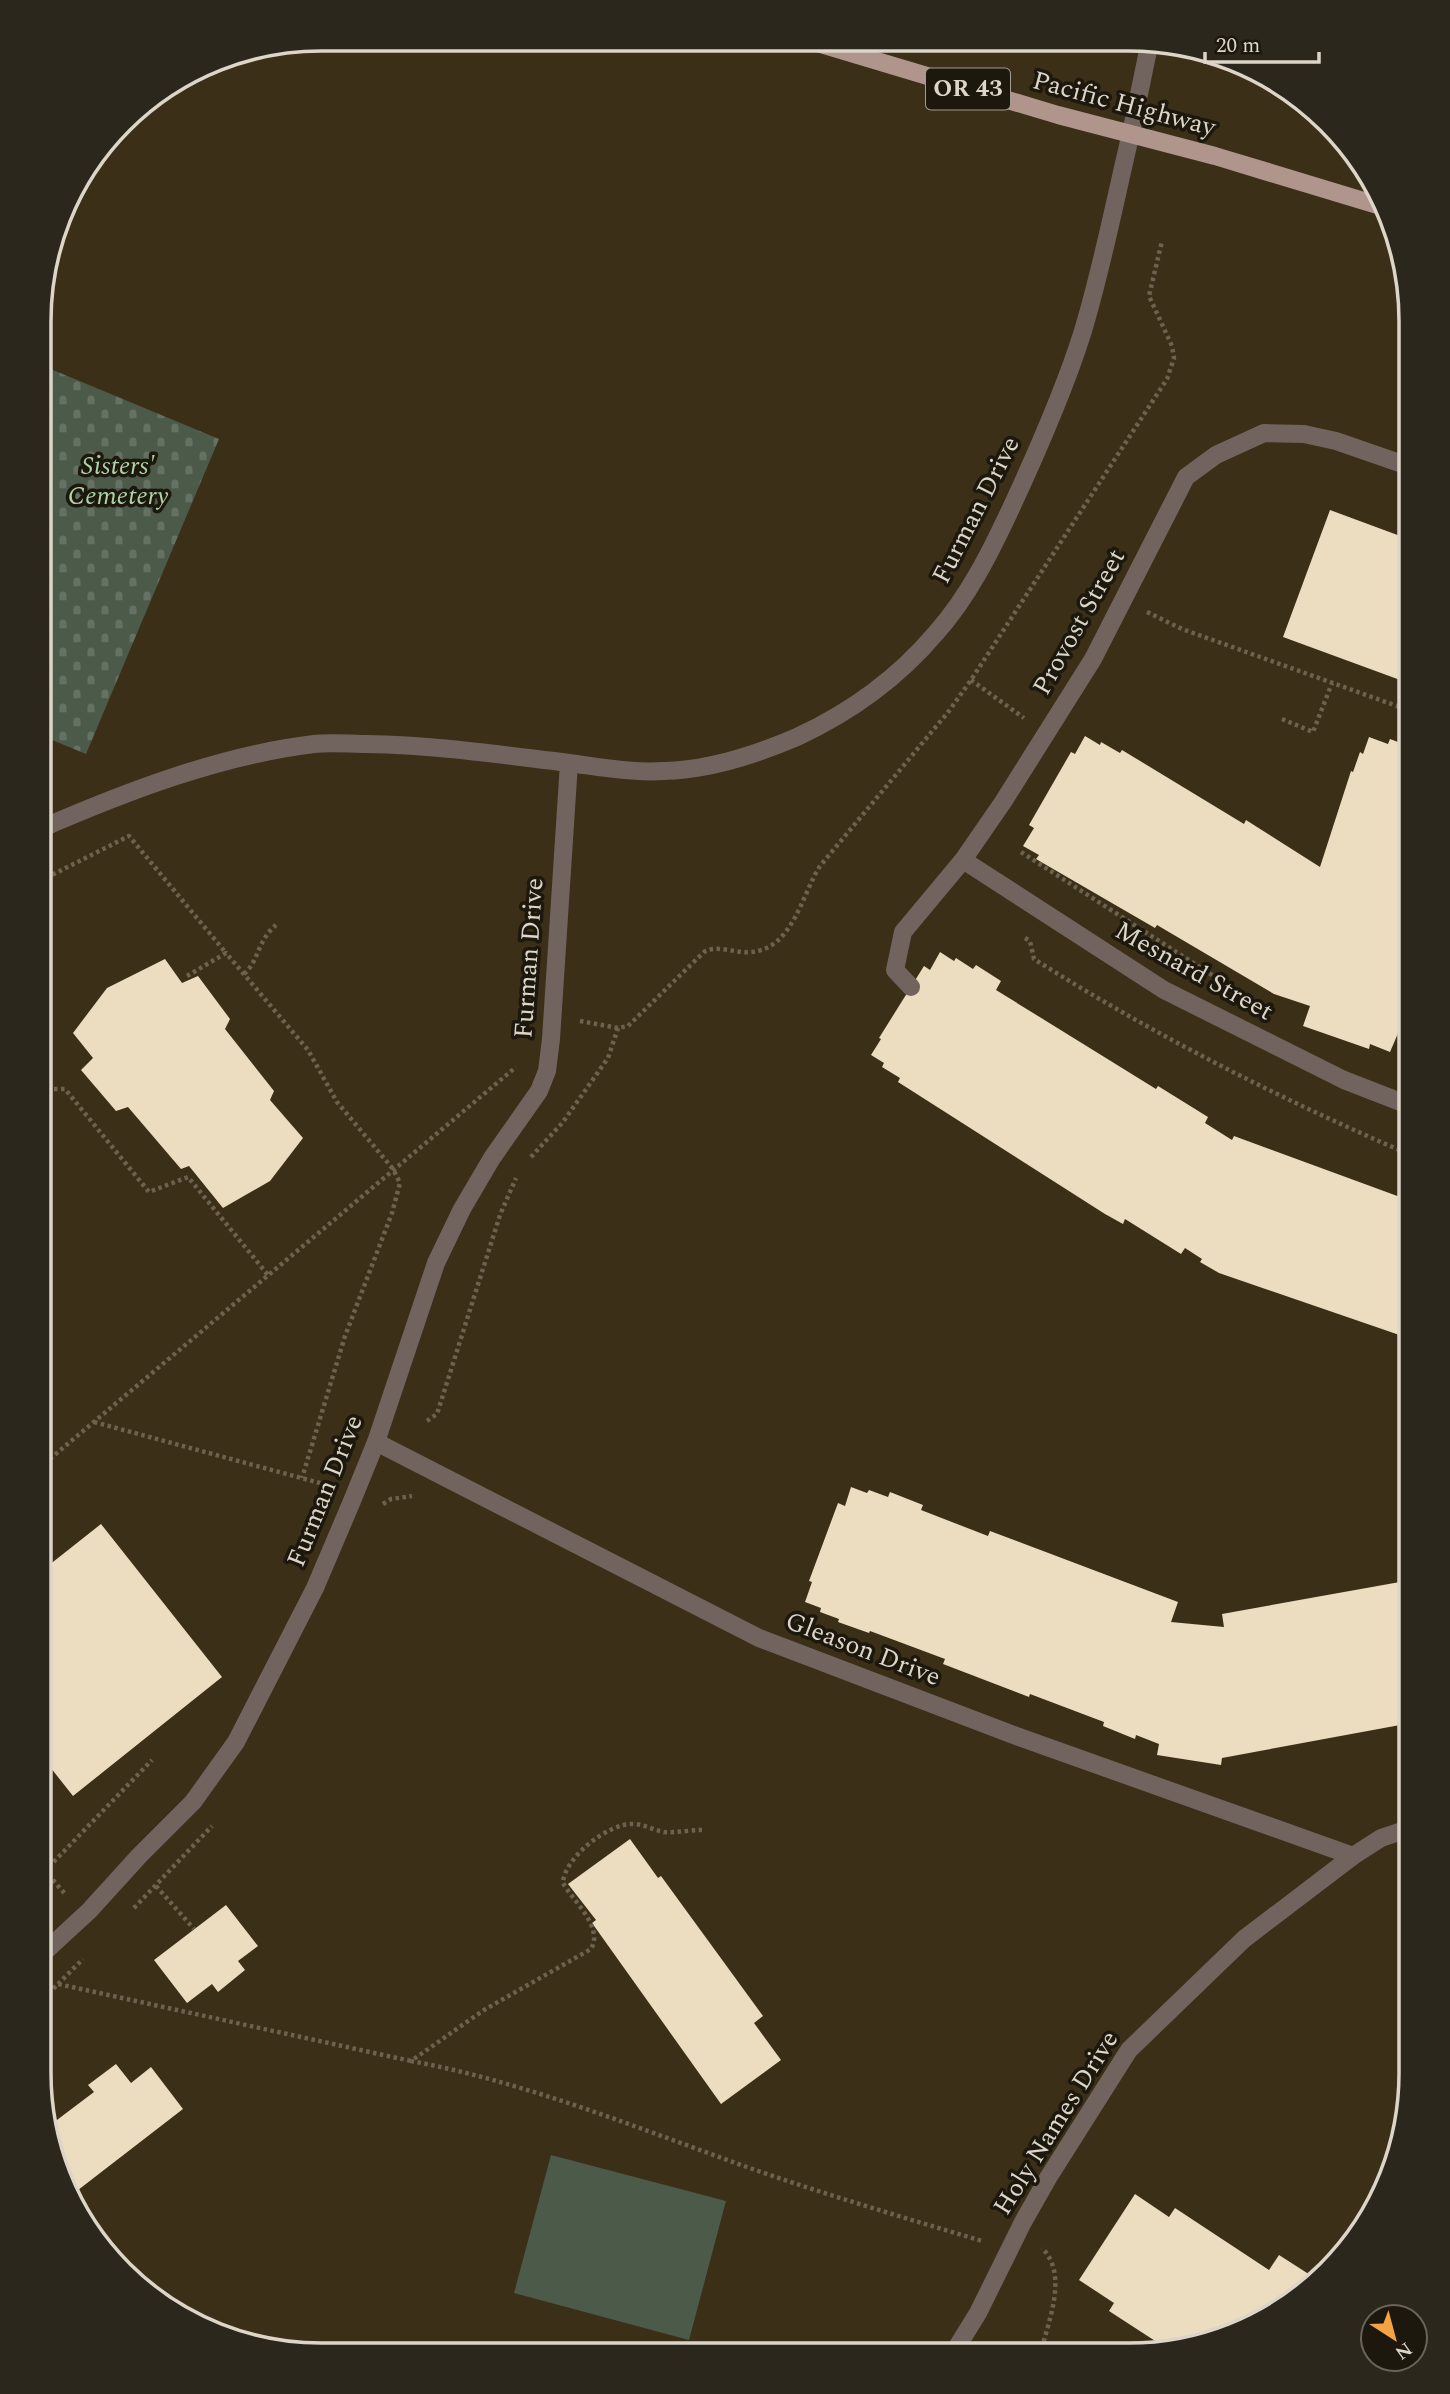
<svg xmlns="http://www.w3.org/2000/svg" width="1450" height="2394" viewBox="0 0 1450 2394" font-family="Spectral,serif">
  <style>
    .cemetery { fill: url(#cemetery-stones) }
    .garden { fill: #4c5a4a }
    .building { fill: #ecdcc0 }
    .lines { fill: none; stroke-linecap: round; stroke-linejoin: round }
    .path { stroke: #6c624e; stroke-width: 4.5; stroke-dasharray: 3.5 3.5; stroke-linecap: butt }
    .service { stroke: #71645f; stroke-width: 18 }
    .minor { stroke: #71645f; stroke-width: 18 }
    .primary { stroke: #b0958c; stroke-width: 18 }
    .labels { text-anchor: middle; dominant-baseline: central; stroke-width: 7; stroke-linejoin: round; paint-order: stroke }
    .shield { fill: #1d180e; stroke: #a39c90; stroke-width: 2 }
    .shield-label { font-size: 24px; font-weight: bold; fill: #dcd5c8 }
    .street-label { font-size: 26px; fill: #dcd5c8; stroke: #1d180e }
    .park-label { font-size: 26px; font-style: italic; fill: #aed3a8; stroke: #1d180e }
    .rim { fill: none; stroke: #dcd5c8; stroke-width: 3.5 }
  </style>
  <defs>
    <pattern id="cemetery-stones" width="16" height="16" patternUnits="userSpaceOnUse" patternTransform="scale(1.75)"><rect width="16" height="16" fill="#4c5a4a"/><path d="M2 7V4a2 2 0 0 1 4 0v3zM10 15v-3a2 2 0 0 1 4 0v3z" fill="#657163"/></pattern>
  </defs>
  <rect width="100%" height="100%" fill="#3b2f18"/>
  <path class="cemetery" d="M 41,365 L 219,439 L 86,754 L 40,735 Z"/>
  <path class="garden" d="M 551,2155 L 726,2201 L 689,2340 L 514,2293 Z"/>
  <path class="building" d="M 1330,510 L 1411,540 L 1411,684 L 1283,637 Z
    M 1085,736 L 1100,745 L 1101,742 L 1120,753 L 1122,750 L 1244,824 L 1246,820 L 1320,867 L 1351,771 L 1353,772 L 1360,752 L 1363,754 L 1369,737 L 1388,744 L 1390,739 L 1411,747 L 1411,1012 L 1409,1019 L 1405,1017 L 1390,1052 L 1370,1044 L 1369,1049 L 1303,1026 L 1310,1006 L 1274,994 L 1157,925 L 1155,928 L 1036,859 L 1039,855 L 1023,846 L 1034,828 L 1029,825 L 1071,752 L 1075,754 Z
    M 940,952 L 954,961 L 956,958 L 973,969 L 976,965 L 1001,981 L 996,990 L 1156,1089 L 1158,1086 L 1208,1117 L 1205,1123 L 1232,1140 L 1234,1136 L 1411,1201 L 1411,1339 L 1219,1273 L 1200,1262 L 1202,1259 L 1185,1248 L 1181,1254 L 1125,1219 L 1123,1224 L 1105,1214 L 898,1082 L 900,1078 L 882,1067 L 884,1063 L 871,1055 L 881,1039 L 879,1038 L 924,966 L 930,970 Z
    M 165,959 L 182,983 L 198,976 L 230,1019 L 225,1029 L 274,1091 L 270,1100 L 303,1138 L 270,1181 L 223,1208 L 189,1166 L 181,1169 L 128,1107 L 116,1111 L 81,1070 L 93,1058 L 73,1033 L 107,988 Z
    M 851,1487 L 867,1493 L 869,1490 L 888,1497 L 890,1492 L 923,1505 L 921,1510 L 988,1536 L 990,1531 L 1178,1602 L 1171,1622 L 1224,1627 L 1222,1614 L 1411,1580 L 1411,1723 L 1222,1758 L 1221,1765 L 1157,1755 L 1159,1744 L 1136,1735 L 1135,1739 L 1103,1726 L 1104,1722 L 1030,1694 L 1029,1697 L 943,1664 L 945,1659 L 870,1631 L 869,1633 L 838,1622 L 839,1619 L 820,1612 L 821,1608 L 805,1602 L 812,1582 L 809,1581 L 838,1503 L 845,1506 Z
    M 101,1524 L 222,1677 L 73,1796 L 39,1753 L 39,1573 Z
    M 630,1839 L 658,1878 L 661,1876 L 763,2016 L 754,2023 L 781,2060 L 721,2104 L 592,1923 L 596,1920 L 568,1884 Z
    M 226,1905 L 258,1946 L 238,1961 L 245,1970 L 218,1992 L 212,1984 L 187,2003 L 154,1960 Z
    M 116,2064 L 131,2083 L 151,2067 L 183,2109 L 69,2197 L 60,2181 L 49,2126 L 94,2092 L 88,2085 Z
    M 1135,2194 L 1169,2217 L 1175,2208 L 1269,2270 L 1279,2255 L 1318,2280 L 1301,2297 L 1237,2334 L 1166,2348 L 1109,2311 L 1114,2303 L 1079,2280 Z"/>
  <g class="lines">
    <path class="path" d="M 1147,612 L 1182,629 L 1411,711
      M 971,680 L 1024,718
      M 1282,719 L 1313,732 L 1332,683
      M 1021,852 L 1243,995
      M 40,881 L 129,836 L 226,953
      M 1025,938 L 1030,941 L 1034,959 C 1154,1035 1280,1099 1411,1155
      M 244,974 C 259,961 257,941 276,925
      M 187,976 L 226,953 L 308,1050 L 337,1102 L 393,1169 L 400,1183 L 392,1213 L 345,1336 L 302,1478
      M 580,1021 L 618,1028 L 628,1026 L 704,952 C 718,944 736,954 752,952 C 793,948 802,894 820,866 L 949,711 L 971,680 L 1167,379 L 1174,358 L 1172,346 L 1149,296 L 1162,241
      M 40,1089 L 65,1089 L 149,1192 L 188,1177 L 268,1275
      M 531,1157 L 563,1122 L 608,1058 L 618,1028
      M 427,1421 L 437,1414 L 500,1215 L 516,1178
      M 94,1422 L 331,1486
      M 39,1468 L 516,1067
      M 383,1504 L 391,1499 L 412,1496
      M 702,1830 C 690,1830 676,1833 664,1832 C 653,1830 644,1824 633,1824 C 608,1823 564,1858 563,1883 C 573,1901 604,1927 591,1949 L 484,2010 L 411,2061 C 525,2082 635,2127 744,2166 C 823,2194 902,2217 982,2241
      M 39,1864 L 66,1895
      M 39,1877 L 152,1760
      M 156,1886 L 194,1929
      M 134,1908 L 212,1826
      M 58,1984 L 83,1959
      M 39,1994 L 43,1999 L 58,1984 L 411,2061
      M 39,2038 L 49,2029 L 39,2017
      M 1040,2355 C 1048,2322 1069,2275 1042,2248"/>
    <path class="service" d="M 40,829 C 125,792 221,755 314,744 C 331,742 350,744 367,744 C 435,745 502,755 569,763
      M 963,860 L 1164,990 L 1344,1080 L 1411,1106
      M 911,987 L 895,970 L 903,932 L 963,860 L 1003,802 L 1093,659 L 1186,477 L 1216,455 L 1264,433 L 1304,434 L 1336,441 L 1411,467
      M 39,1957 L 89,1911 L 139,1856 L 193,1802 L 236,1742 L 315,1588 L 352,1501 L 376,1442 L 436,1263 L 462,1209 L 492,1158 L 539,1091 L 547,1071 L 551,1039 L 569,763 C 600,767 632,773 664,771 C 710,770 755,755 797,737 C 851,712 897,679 936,633 C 969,596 991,551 1012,506 C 1037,452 1064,391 1082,334 C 1102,269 1115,200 1131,133"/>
    <path class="minor" d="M 1131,133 L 1150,41
      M 376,1442 L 759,1638 L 1019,1737 L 1353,1856
      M 952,2355 L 978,2313 L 1023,2222 L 1048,2178 L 1129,2050 L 1244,1939 L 1353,1856 L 1381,1838 L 1411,1828"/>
    <path class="primary" d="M 807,40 L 1058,115 L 1215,156 L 1387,208"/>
  </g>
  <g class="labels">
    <rect class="shield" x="926" y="68.5" width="84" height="41" rx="5"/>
    <g class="shield-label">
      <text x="968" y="89">OR 43</text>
    </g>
    <g class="street-label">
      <text transform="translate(1124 104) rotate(15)">Pacific Highway</text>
      <text transform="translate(976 510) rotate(-63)">Furman Drive</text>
      <text transform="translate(1079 622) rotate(-61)">Provost Street</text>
      <text transform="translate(529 958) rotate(-86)">Furman Drive</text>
      <text transform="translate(1194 971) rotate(29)">Mesnard Street</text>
      <text transform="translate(325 1491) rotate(-68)">Furman Drive</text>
      <text transform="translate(863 1649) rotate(21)">Gleason Drive</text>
      <text transform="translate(1056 2123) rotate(-58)">Holy Names Drive</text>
    </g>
    <g class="park-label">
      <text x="118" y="466">Sisters'<tspan x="118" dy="30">Cemetery</tspan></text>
    </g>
  </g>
  <path d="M0 0H1450V2394H0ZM321 51H1129A270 270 0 0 1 1399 321V2073A270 270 0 0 1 1129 2343H321A270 270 0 0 1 51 2073V321A270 270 0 0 1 321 51Z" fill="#2c271d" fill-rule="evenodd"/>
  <path class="rim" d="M321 51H1129A270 270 0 0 1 1399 321V2073A270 270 0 0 1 1129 2343H321A270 270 0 0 1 51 2073V321A270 270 0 0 1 321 51Z"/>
  <g transform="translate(1394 2338) rotate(144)"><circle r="33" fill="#1d180e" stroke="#696458" stroke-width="2"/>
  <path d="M0-5L12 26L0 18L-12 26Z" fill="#f4a344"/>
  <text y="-10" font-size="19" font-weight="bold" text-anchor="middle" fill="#dcd5c8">N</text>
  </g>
  <path d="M1205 52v10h114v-10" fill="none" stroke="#dcd5c8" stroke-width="3.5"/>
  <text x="1216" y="52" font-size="21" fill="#dcd5c8" stroke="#1d180e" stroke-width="5" paint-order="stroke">20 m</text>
</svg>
